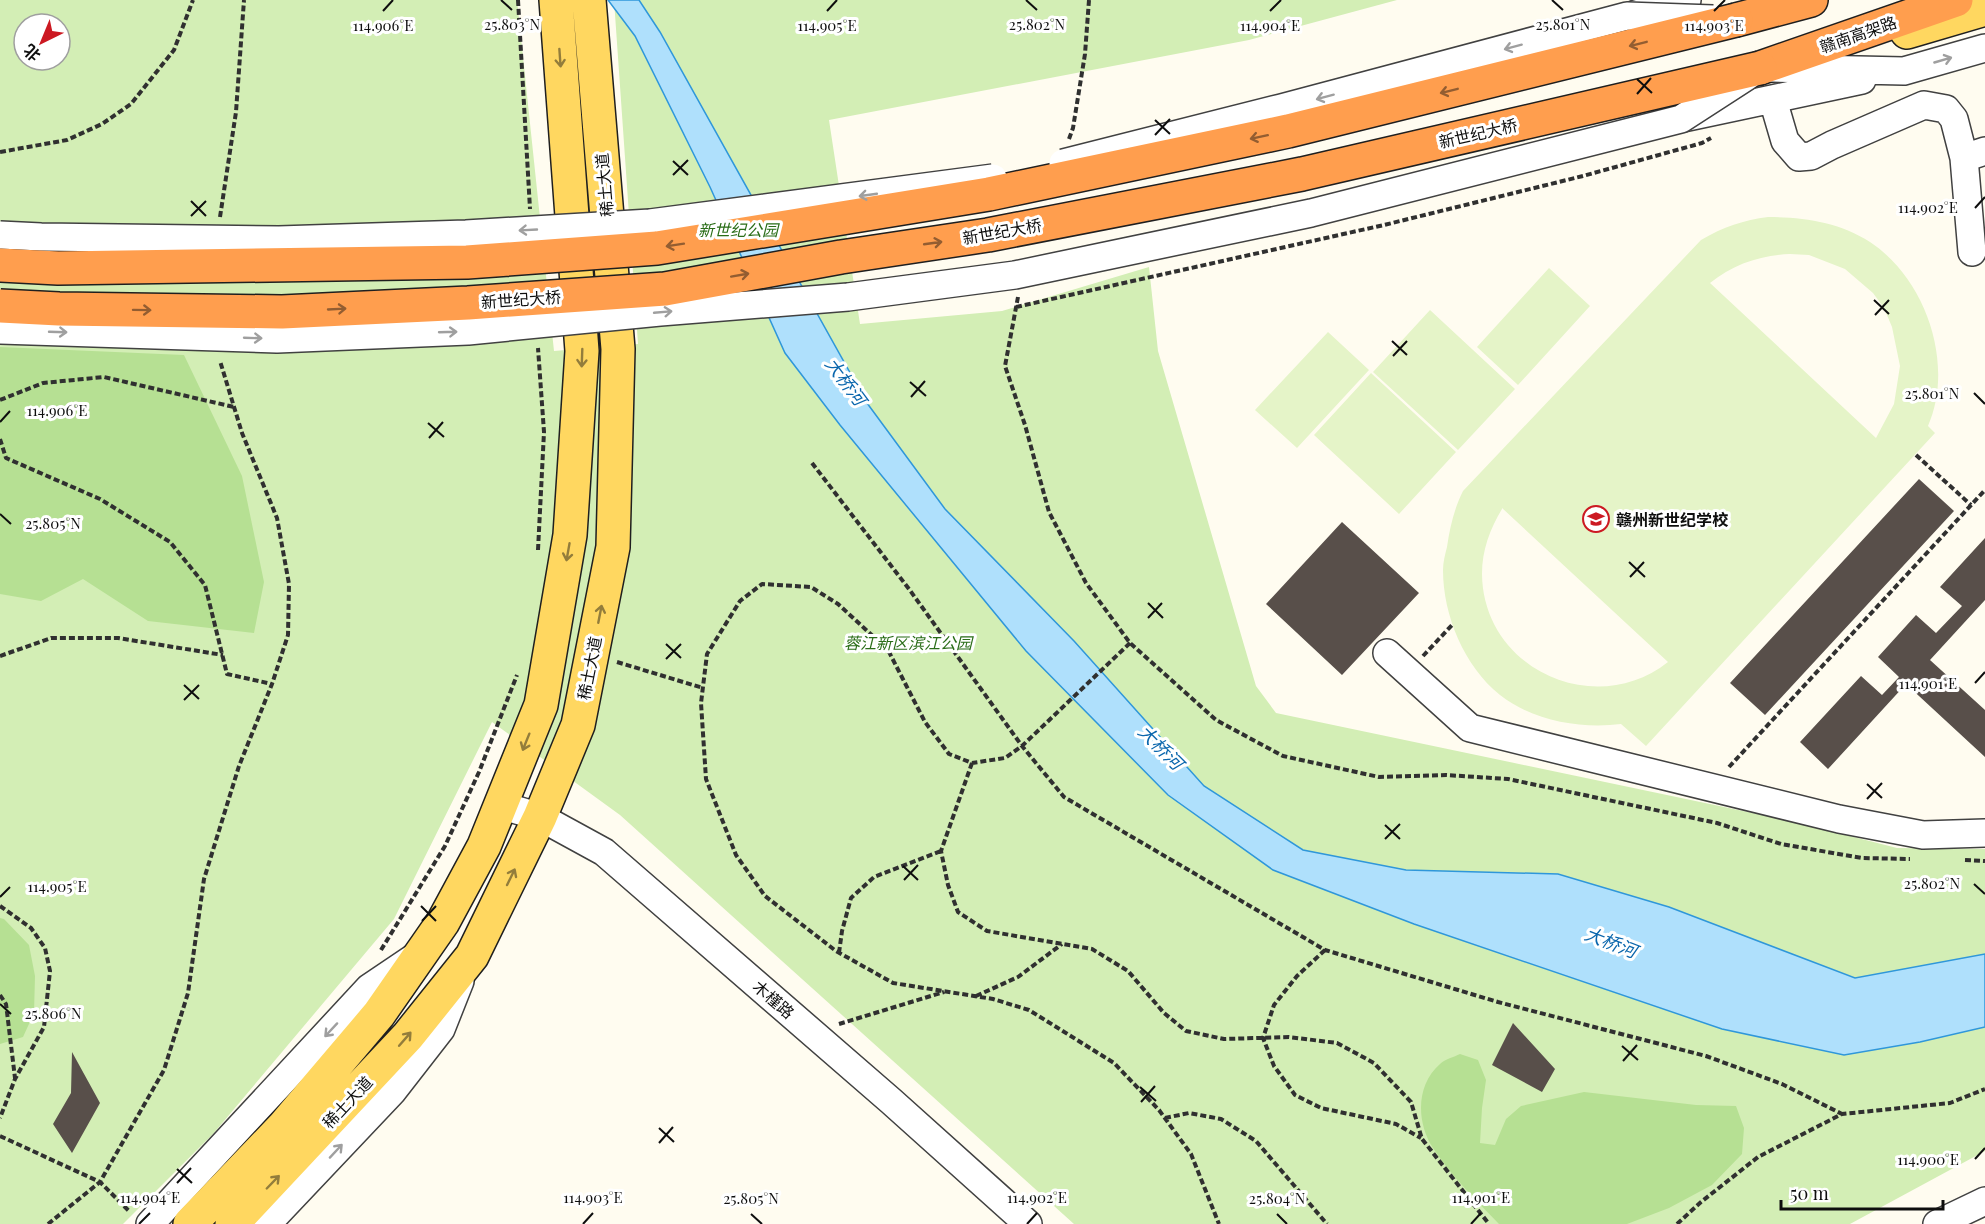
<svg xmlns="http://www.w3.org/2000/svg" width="1985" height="1224" viewBox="0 0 1985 1224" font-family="'Playfair Display','Noto Sans SC',serif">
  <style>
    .green { fill: #d3eeb5; fill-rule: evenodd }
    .forest { fill: #b6e093 }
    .pitch { fill: #e5f4c8; fill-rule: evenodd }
    .water { fill: #afe0fc; stroke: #2f97da; stroke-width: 1.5 }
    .building { fill: #584f4a }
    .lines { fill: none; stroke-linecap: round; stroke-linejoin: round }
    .minor-casing { stroke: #414141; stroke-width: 30 }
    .major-casing { stroke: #1f1f1f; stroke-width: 36 }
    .highway-casing { stroke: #1f1f1f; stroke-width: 36 }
    .path { stroke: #303030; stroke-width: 4; stroke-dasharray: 6 3; stroke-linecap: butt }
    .minor { stroke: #fff; stroke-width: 27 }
    .major { stroke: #ffd760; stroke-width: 33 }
    .highway { stroke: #ff9e4e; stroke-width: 33 }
    .minor-bridge-casing { stroke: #414141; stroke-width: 30; stroke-linecap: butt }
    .highway-bridge-casing { stroke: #1f1f1f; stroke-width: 36; stroke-linecap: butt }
    .minor-bridge { stroke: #fff; stroke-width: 27 }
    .highway-bridge { stroke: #ff9e4e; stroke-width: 33 }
    .oneway { stroke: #935d31 }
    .oneway2 { stroke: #9f9f9f }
    .oneway3 { stroke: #937d3b }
    .ticks { fill: none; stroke: #0e0e0e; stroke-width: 2 }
    .labels { text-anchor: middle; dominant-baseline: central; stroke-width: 6; stroke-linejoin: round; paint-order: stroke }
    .street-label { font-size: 16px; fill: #0e0e0e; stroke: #fff }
    .park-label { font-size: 16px; font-style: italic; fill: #2a6d18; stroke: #fff }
    .poi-label { font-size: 16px; font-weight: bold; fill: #0e0e0e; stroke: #fff; text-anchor: start }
    .water-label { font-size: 18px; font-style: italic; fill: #0b67ad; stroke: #fff }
    .ticks-label { font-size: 15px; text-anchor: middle; fill: #0e0e0e; stroke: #fff; stroke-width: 6; stroke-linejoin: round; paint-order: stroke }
  </style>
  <rect width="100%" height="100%" fill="#fffcf0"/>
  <path class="green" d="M 0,0 L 517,0 L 554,351 L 638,344 L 614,0 L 1397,0 L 1249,40 L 829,120 L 860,324 L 1002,311 L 1149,267 L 1158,351 L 1256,686 L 1276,713 L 1791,821 L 1897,848 L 1985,849 L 1985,1151 L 1850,1224 L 1074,1224 L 620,815 L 492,722 L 394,919 L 213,1134 L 123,1224 L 0,1224 ZM 24,24 L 60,24 L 60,60 L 24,60 Z"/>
  <path class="forest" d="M 0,347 L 184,355 L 242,476 L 264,582 L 254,633 L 148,621 L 83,579 L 41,601 L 0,594 Z
    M 0,918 L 4,919 L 29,945 L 35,976 L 34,1013 L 23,1037 L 0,1044 Z
    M 1460,1054 L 1478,1060 L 1486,1080 L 1482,1108 L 1480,1143 L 1495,1145 L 1506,1119 L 1521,1106 L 1584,1092 L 1696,1105 L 1736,1106 L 1744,1128 L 1742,1154 L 1712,1185 L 1669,1208 L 1627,1224 L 1499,1224 C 1476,1200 1451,1176 1433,1148 C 1416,1122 1416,1085 1440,1064 C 1445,1059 1454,1057 1460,1054 Z"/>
  <path class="pitch" d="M 1768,217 C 1803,217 1840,222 1870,242 C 1926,279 1955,364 1928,426 L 1935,433 L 1646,746 L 1621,724 C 1581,729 1533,721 1500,695 C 1464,666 1443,615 1443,570 C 1443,562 1445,555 1447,547 C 1450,527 1454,509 1463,491 L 1701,240 C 1723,227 1744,220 1768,217 ZM 1790,254 L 1809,255 L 1845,269 L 1873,293 L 1884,308 L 1892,327 L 1900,366 L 1894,404 L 1876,438 L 1710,283 C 1733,264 1761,255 1790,254 ZM 1502,509 L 1502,508 L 1668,662 C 1595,720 1483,669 1482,574 C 1482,550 1490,529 1502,509 Z
    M 1549,268 L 1590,306 L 1518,385 L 1477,347 Z
    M 1430,310 L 1515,389 L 1458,450 L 1373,372 Z
    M 1328,332 L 1369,370 L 1297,448 L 1255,410 Z
    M 1371,373 L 1456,452 L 1399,514 L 1314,435 Z"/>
  <path class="water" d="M 608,0 L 639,0 L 660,32 L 867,403 L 945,509 L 1074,641 L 1204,786 L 1303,850 L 1406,870 L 1558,874 L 1669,907 L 1855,978 L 1985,954 L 1985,1027 L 1920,1042 L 1844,1055 L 1722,1029 L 1414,924 L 1273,870 L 1168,795 L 1026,651 L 840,425 L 785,353 L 710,187 L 635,36 Z"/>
  <path class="building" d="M 1919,479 L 1954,511 L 1765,715 L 1730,683 Z
    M 1342,522 L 1419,593 L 1342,675 L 1266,604 Z
    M 1985,538 L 1985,600 L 1930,660 L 1985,710 L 1985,757 L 1906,684 L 1828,769 L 1800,742 L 1861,676 L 1882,695 L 1899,677 L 1878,657 L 1916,615 L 1936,633 L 1962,606 L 1940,587 Z
    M 1513,1023 L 1555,1069 L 1542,1092 L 1492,1065 Z
    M 72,1052 L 100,1103 L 72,1153 L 53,1124 L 71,1093 Z"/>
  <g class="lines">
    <defs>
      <path id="minor" d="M 1636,14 L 1687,0
        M 1770,68 L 1904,71 L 1985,48
        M 1773,100 L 1785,141 L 1799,157 L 1811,156 L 1832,145 L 1924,105 L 1946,109 L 1954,119 L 1964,158 L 1985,151
        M 1683,118 L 1862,80
        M 1964,158 L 1972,252
        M 1387,653 L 1470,728 L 1839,819 L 1923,835 L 1985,833
        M 500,805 L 540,817 L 604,852 L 891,1101 L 1028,1224
        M 150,1224 L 369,988 L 415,957
        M 267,1224 L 392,1092 L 441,1029 L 460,981
        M 1937,1224 L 1985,1201"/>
      <path id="major" d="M 1907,32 L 1985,9
        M 190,1224 L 284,1126 L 379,1014 L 443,922 L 484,846 L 541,705 L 570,535 L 582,351 L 556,0
        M 232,1224 L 408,1036 L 472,956 L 540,817 L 578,725 L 613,547 L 618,349 L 589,0"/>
      <path id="highway" d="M 1736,20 L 1811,0
        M 1760,68 L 1956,0"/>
    </defs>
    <use href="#minor" class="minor-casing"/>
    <use href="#major" class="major-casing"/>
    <use href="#highway" class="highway-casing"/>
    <path class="path" d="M 518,0 L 530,209
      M 1069,139 L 1073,128 L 1085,54 L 1089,0
      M 0,152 L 67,140 L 102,124 L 131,104 L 174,50 L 193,0
      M 220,217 L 236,112 L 244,0
      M 1018,297 L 1005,366 L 1025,425 L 1049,512 L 1086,583 L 1130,643 L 1216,720 L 1283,756 L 1379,777 L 1446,775 L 1508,779 L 1717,823 L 1781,844 L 1862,858 L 1910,859
      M 1016,307 L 1384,225 L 1583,176 L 1702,143 L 1711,138
      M 0,400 L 43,383 L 104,377 L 234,407
      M 0,439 L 6,458 L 100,499 L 170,542 L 205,585 L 227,674 L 272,684
      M 1916,455 L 1971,505
      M 812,463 L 909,589 L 1022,746 L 1064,797 L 1325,950 L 1498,1002 L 1706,1056 L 1782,1084 L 1842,1114
      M 538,550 L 544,432 L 538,348
      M 1130,643 L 1022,746 L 1005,758 L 972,763 L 949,754 L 925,722 L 888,650 L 838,604 L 811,587 L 762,584 L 740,601 L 707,654 L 701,703 L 706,779 L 736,855 L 765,896 L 836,951 L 893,983 L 993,999 L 1029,1010 L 1114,1063 L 1159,1110 L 1191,1154 L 1219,1224
      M 0,656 L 51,638 L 118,638 L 223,655
      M 1423,656 L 1453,624
      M 617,662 L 703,688
      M 972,763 L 941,851 L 948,885 L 958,912 L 987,931 L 1092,949 L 1128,971 L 1164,1013 L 1186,1031 L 1224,1039 L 1289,1037 L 1337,1043 L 1374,1063 L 1411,1102 L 1422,1139 L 1489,1224
      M 1729,767 L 1985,490
      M 1965,860 L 1985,861
      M 0,906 L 31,928 L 45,948 L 50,971 L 44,1027 L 15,1079 L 0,1118
      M 381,950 L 445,846 L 479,772 L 517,675
      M 1325,950 L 1297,976 L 1274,1005 L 1263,1038 L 1274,1066 L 1295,1095 L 1321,1108 L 1396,1124 L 1421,1138
      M 839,953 L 842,931 L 851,898 L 874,877 L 941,851
      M 0,995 L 6,1004 L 15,1078
      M 976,996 L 1018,977 L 1062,944
      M 839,1024 L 944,992
      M 1165,1118 L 1189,1113 L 1221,1119 L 1256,1141 L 1327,1224
      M 0,1136 L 100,1182 L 130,1212
      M 48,1224 L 100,1182 L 164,1070 L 188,993 L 204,879 L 239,766 L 272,684 L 288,635 L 289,584 L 277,518 L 242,433 L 220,361
      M 1677,1224 L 1701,1202 L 1758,1157 L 1842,1114 L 1950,1103 L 1985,1089"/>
    <use href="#minor" class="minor"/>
    <use href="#major" class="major"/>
    <use href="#highway" class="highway"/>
    <defs>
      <path id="minor-bridge" d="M 1063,163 L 1281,108 L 1627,16 L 1713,19
        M 0,235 L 41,237 L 279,240 L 466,234 L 650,223 L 993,178
        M 0,330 L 277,339 L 468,331 L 660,312 L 848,297 L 1015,275 L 1311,213 L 1681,119 L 1749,75"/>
      <path id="highway-bridge" d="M 0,265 L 58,268 L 467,262 L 657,248 L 989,194 L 1288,131 L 1736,20
        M 0,306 L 59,309 L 282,312 L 468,303 L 665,289 L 841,257 L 988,235 L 1302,174 L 1760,68"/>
    </defs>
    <use href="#minor-bridge" class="minor-bridge-casing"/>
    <use href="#highway-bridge" class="highway-bridge-casing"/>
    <use href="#minor-bridge" class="minor-bridge"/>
    <use href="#highway-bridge" class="highway-bridge"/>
  </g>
  <defs><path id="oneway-shaft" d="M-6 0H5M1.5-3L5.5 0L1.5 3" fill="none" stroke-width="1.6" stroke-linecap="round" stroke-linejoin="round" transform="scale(1.5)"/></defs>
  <g class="oneway">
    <use href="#oneway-shaft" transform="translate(1638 44) rotate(166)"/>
    <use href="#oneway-shaft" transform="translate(1449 91) rotate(166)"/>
    <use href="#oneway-shaft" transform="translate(1259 137) rotate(168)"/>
    <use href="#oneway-shaft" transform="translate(933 243) rotate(-8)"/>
    <use href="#oneway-shaft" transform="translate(675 245) rotate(171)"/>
    <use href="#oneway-shaft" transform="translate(740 275) rotate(-10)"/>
    <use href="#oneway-shaft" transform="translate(337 309) rotate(-3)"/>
    <use href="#oneway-shaft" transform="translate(142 310) rotate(1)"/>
  </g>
  <g class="oneway2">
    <use href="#oneway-shaft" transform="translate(1513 47) rotate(165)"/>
    <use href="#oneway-shaft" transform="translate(1943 60) rotate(-16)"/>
    <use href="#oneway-shaft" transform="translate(1325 97) rotate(165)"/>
    <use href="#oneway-shaft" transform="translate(868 195) rotate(172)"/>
    <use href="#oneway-shaft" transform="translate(528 230) rotate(177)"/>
    <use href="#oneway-shaft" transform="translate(663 312) rotate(-5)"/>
    <use href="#oneway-shaft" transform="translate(58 332) rotate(2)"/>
    <use href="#oneway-shaft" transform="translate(448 332) rotate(-2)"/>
    <use href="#oneway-shaft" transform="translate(253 338) rotate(2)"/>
    <use href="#oneway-shaft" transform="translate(331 1030) rotate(133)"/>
    <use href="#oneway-shaft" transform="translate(336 1151) rotate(-47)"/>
  </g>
  <g class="oneway3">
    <use href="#oneway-shaft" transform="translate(560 58) rotate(86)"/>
    <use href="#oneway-shaft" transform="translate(582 358) rotate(92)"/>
    <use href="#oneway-shaft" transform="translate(568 552) rotate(100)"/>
    <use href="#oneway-shaft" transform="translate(600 614) rotate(-79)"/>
    <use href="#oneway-shaft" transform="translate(526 742) rotate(112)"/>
    <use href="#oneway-shaft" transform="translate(511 877) rotate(-64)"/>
    <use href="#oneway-shaft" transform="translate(405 1039) rotate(-49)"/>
    <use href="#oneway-shaft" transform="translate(273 1182) rotate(-46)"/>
  </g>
  <path class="ticks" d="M 501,0 L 512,10M 1026,0 L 1037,10M 1552,0 L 1563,10M 383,11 L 393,0M 827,11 L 837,0M 1270,11 L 1281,0M 1714,11 L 1725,0M 1637,79 L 1652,93M 1637,94 L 1651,78M 1155,120 L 1170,134M 1155,135 L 1170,119M 673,161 L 688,175M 673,175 L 688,160M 191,201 L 206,216M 1975,208 L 1985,197M 191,216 L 206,201M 1874,300 L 1889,314M 1875,315 L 1889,300M 1392,341 L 1407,355M 1393,356 L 1407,341M 910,382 L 926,396M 1974,393 L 1985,404M 911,397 L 925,381M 0,422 L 10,411M 428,423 L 444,437M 429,438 L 443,422M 0,514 L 11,524M 1629,562 L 1645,577M 1630,577 L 1644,562M 1148,603 L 1163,618M 1148,618 L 1162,603M 666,644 L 681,658M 666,659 L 681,644M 1975,683 L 1985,672M 184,685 L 199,699M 184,700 L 199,685M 1867,784 L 1882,798M 1867,799 L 1882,783M 1385,825 L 1400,839M 1385,839 L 1400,824M 903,866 L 918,880M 904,880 L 918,865M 1974,884 L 1985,894M 0,897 L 10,887M 421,906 L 436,921M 422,921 L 436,906M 0,1004 L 11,1014M 1622,1046 L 1638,1060M 1623,1061 L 1637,1045M 1140,1087 L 1156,1101M 1141,1102 L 1155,1086M 659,1128 L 674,1142M 659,1143 L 673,1127M 1975,1159 L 1985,1148M 177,1169 L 192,1183M 177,1183 L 191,1168M 751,1214 L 762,1224M 1277,1214 L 1287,1224M 139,1224 L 150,1213M 583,1224 L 593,1213M 1027,1224 L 1037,1213M 1471,1224 L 1481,1213"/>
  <defs>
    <symbol id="school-ring" viewBox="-11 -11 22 22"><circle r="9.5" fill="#fff" stroke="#cc1922" stroke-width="1.5"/><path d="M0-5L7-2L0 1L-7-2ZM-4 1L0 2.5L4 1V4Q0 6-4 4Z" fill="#cc1922"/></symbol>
  </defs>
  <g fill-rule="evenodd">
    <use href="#school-ring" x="1581" y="504" width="30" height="30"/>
  </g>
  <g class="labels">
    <g class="street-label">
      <text transform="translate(1858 34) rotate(-19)">赣南高架路</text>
      <text transform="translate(1478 133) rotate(-13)">新世纪大桥</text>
      <text transform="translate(604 185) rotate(-95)">稀土大道</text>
      <text transform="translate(1002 231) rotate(-10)">新世纪大桥</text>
      <text transform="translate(521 299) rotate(-4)">新世纪大桥</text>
      <text transform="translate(589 668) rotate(-79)">稀土大道</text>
      <text transform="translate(774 999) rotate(41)">木槿路</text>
      <text transform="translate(347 1102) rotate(-47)">稀土大道</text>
    </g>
    <g class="park-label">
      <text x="738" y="229">新世纪公园</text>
      <text x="908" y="642">蓉江新区滨江公园</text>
    </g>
    <g class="poi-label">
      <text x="1616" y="519">赣州新世纪学校</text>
    </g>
    <g class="water-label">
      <text transform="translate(846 381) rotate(53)">大桥河</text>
      <text transform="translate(1161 747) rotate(45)">大桥河</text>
      <text transform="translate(1611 942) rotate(21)">大桥河</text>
    </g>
  </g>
  <g class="ticks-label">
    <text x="512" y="30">25.803°N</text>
    <text x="1037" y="30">25.802°N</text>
    <text x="1563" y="30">25.801°N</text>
    <text x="383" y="31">114.906°E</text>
    <text x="827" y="31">114.905°E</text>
    <text x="1270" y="31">114.904°E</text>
    <text x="1714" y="31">114.903°E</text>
    <text x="1928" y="213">114.902°E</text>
    <text x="1932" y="399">25.801°N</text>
    <text x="57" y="416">114.906°E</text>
    <text x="53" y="529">25.805°N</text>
    <text x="1928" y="689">114.901°E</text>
    <text x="1932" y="889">25.802°N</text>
    <text x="57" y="892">114.905°E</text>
    <text x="53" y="1019">25.806°N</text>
    <text x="1928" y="1165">114.900°E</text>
    <text x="150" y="1203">114.904°E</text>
    <text x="593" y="1203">114.903°E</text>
    <text x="1037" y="1203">114.902°E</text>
    <text x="1481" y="1203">114.901°E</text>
    <text x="751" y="1204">25.805°N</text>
    <text x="1277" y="1204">25.804°N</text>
  </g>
  <g transform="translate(42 42) rotate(223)"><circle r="28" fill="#ffffff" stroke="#9f9f9f" stroke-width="1.5"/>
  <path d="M0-4.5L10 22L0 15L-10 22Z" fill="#cc1922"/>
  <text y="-9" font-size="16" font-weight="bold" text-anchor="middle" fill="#0e0e0e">北</text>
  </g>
  <path d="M1781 1200v9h162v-9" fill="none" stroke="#0e0e0e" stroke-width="3"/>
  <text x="1790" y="1200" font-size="18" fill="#0e0e0e" stroke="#ffffff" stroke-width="4.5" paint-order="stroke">50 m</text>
</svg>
